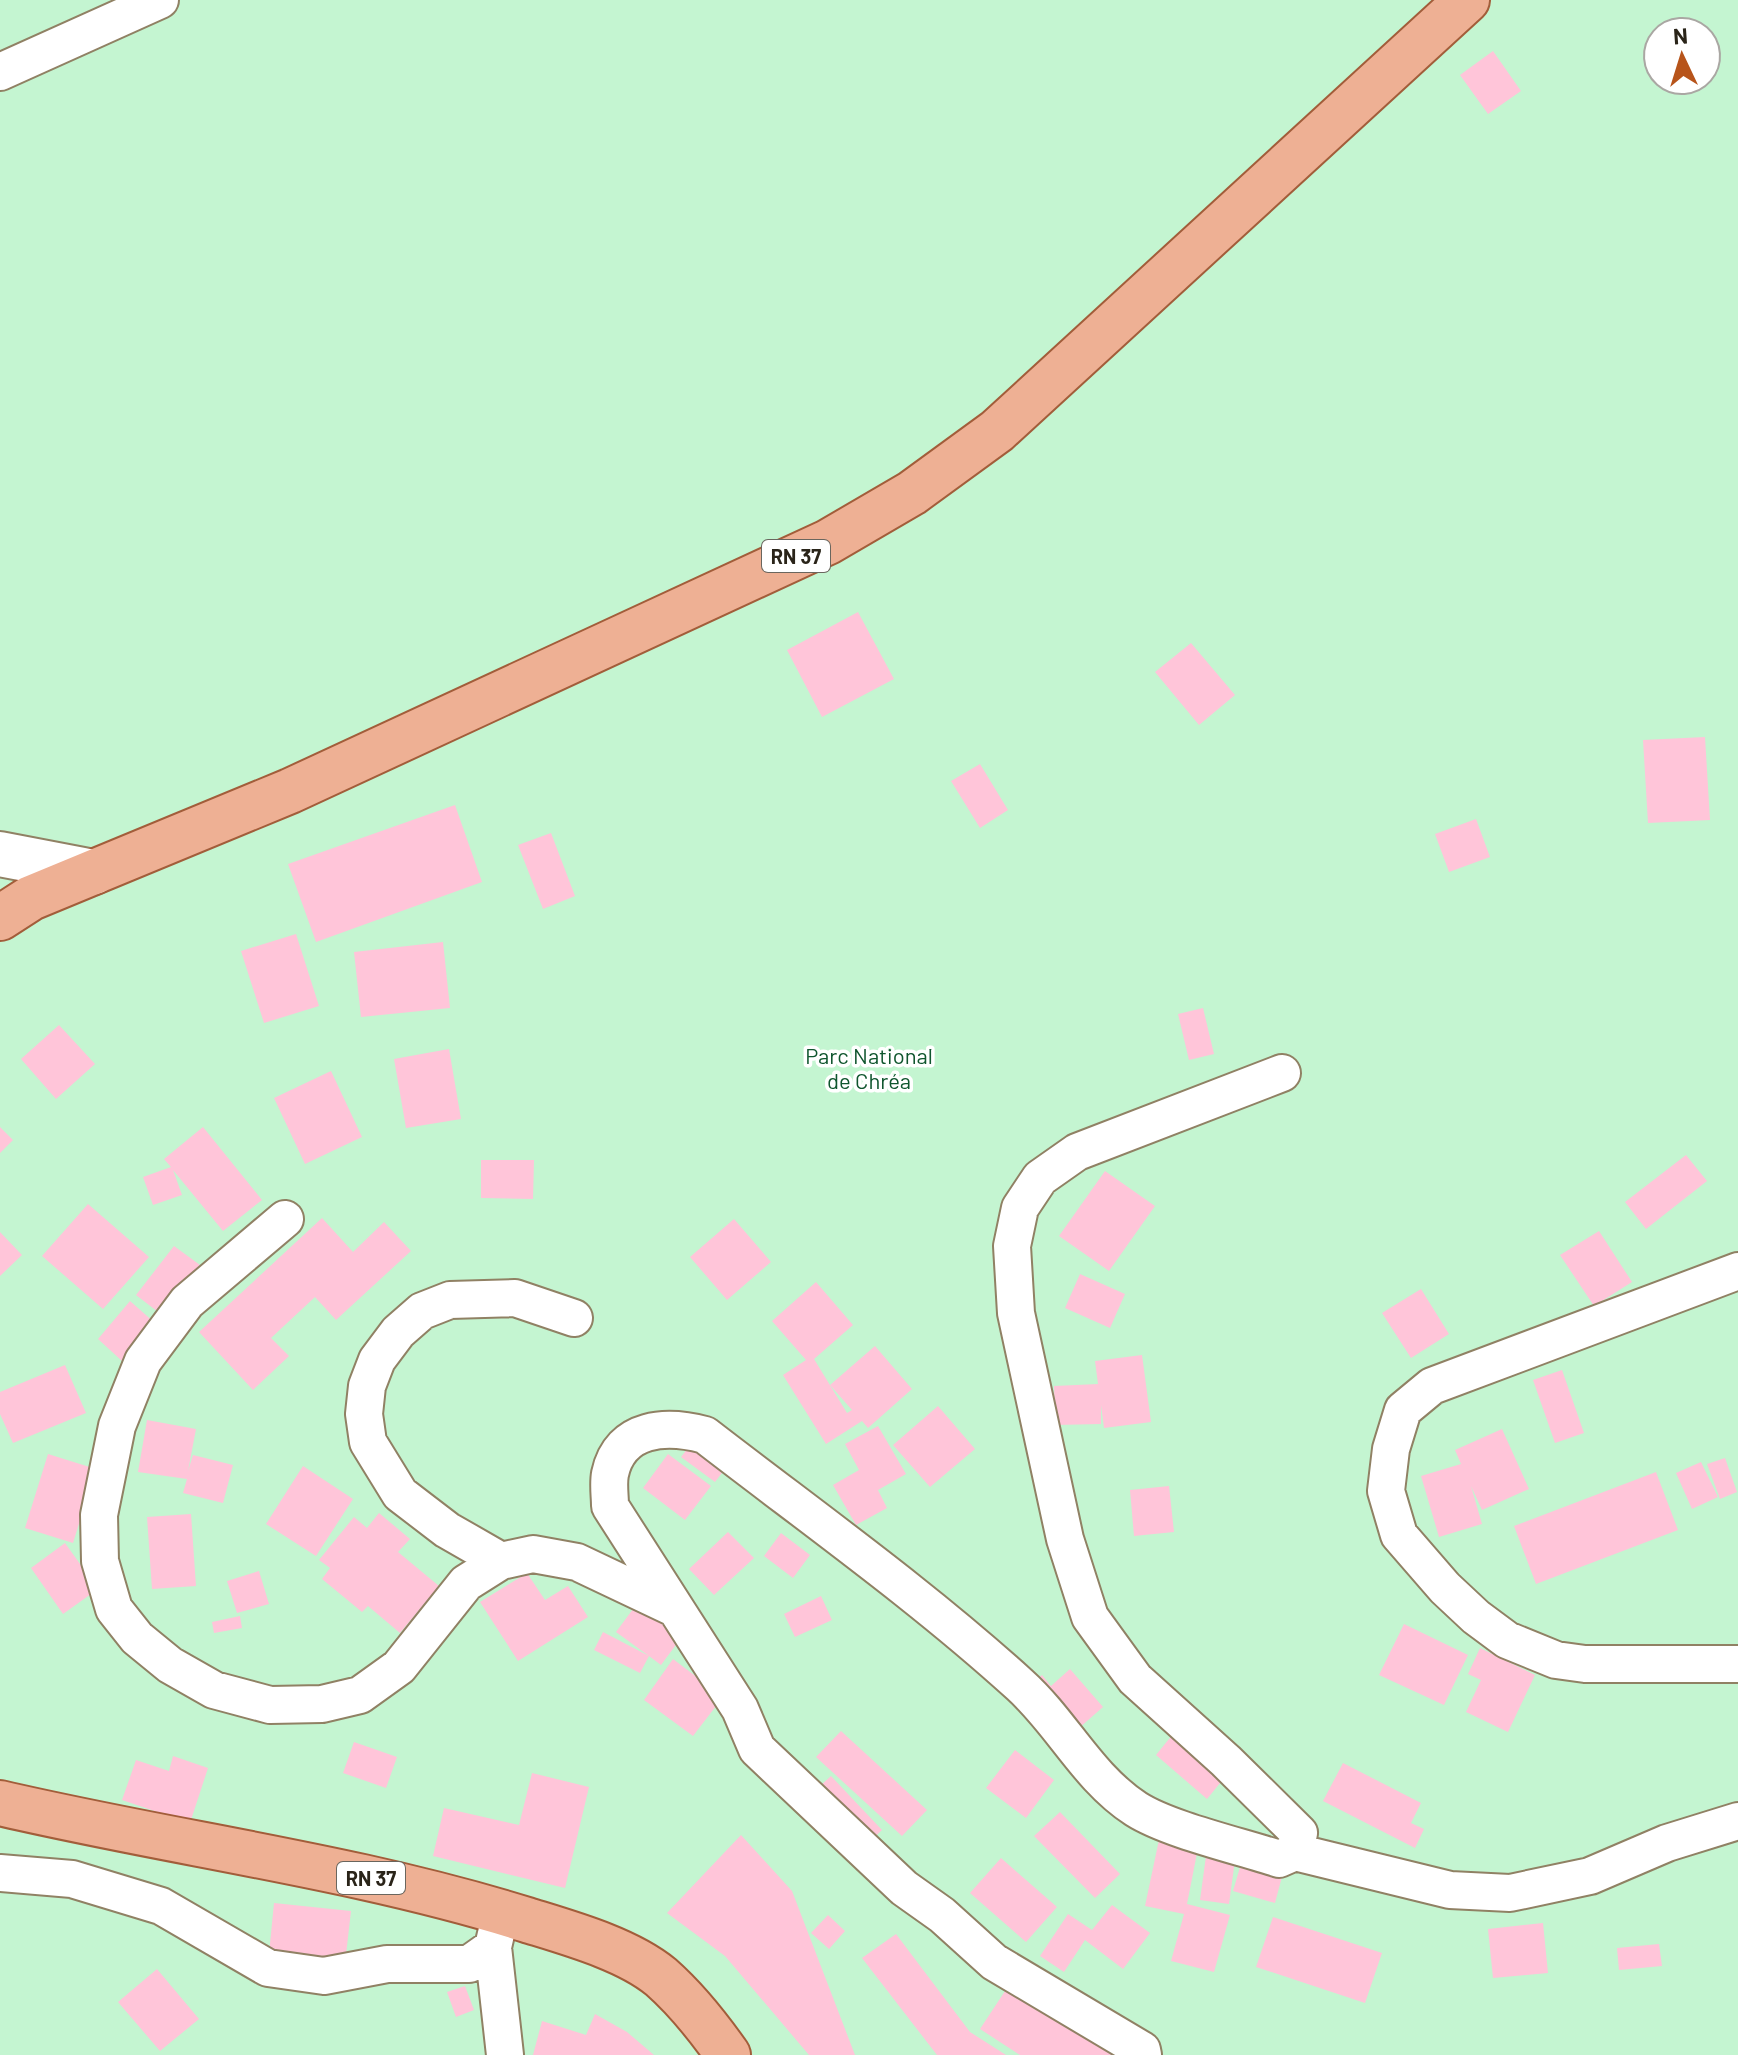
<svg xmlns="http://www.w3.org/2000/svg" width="1738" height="2055" viewBox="0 0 1738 2055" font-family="Barlow,sans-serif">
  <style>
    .green { fill: #c4f5d1; fill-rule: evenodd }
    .building { fill: #ffc5d9 }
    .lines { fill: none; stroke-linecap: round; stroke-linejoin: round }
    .minor-casing { stroke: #908164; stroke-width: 40 }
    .tertiary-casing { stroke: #908164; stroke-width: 48 }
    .primary-casing { stroke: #a25d3a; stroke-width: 48 }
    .minor { stroke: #fff; stroke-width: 36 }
    .tertiary { stroke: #fff; stroke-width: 44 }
    .primary { stroke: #eeb094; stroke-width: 44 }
    .labels { text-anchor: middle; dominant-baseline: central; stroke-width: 7; stroke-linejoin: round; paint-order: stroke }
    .shield { fill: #fff; stroke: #6a665e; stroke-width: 2 }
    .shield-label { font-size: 20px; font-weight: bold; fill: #2a2419 }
    .park-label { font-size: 22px; fill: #0f562e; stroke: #fff }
  </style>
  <rect width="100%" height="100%" fill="#fdf3e0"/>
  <path class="green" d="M 0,0 L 1738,0 L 1738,2055 L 0,2055 ZM 1658,32 L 1706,32 L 1706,80 L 1658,80 Z"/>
  <path class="building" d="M 1493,51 L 1521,91 L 1488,114 L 1460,75 Z
    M 858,612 L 894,679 L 822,717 L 787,650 Z
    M 1191,643 L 1235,695 L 1199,725 L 1155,672 Z
    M 1705,737 L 1710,820 L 1648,823 L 1643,740 Z
    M 980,764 L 1008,810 L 980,828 L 951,781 Z
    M 455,805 L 482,882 L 316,942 L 288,864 Z
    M 1476,819 L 1490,857 L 1449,872 L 1435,834 Z
    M 551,833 L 575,896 L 543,909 L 518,845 Z
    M 296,934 L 319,1006 L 264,1023 L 241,951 Z
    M 443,942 L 450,1008 L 361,1017 L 354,952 Z
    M 1203,1008 L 1214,1054 L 1189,1060 L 1178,1014 Z
    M 59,1025 L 95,1064 L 56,1099 L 21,1059 Z
    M 449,1049 L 461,1119 L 406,1128 L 394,1059 Z
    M 331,1071 L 362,1137 L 305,1164 L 274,1098 Z
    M 0,1127 L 13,1140 L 0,1153 Z
    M 203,1127 L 262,1200 L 223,1231 L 173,1170 L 182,1195 L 153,1205 L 143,1177 L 171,1167 L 164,1159 Z
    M 1686,1155 L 1707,1181 L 1646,1229 L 1625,1202 Z
    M 481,1160 L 534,1160 L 533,1199 L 481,1198 Z
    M 1105,1171 L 1155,1206 L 1109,1271 L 1059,1236 Z
    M 88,1204 L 149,1257 L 103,1309 L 42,1256 Z
    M 322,1218 L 353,1252 L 384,1222 L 411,1251 L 336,1320 L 315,1297 L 271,1338 L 289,1356 L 253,1390 L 199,1332 Z
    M 734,1219 L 771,1262 L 727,1300 L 690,1257 Z
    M 1599,1231 L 1632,1282 L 1594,1306 L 1560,1255 Z
    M 0,1232 L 22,1255 L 0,1276 Z
    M 174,1246 L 200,1265 L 162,1315 L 136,1295 Z
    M 1080,1274 L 1125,1294 L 1110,1328 L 1065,1308 Z
    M 816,1282 L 853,1325 L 814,1359 L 847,1413 L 852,1410 L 830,1385 L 875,1346 L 912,1389 L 868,1428 L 862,1421 L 826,1444 L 783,1375 L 806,1360 L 772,1321 Z
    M 1421,1289 L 1449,1334 L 1411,1358 L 1382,1313 Z
    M 130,1301 L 155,1323 L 122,1361 L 98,1339 Z
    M 1142,1355 L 1151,1422 L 1104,1428 L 1101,1405 L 1101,1424 L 1055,1425 L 1054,1386 L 1098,1384 L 1095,1361 Z
    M 65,1365 L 86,1413 L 13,1443 L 0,1414 L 0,1392 Z
    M 1562,1370 L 1584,1433 L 1555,1443 L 1533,1380 Z
    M 938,1406 L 975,1449 L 930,1487 L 893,1445 Z
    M 147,1420 L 196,1429 L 188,1471 L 193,1455 L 233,1465 L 223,1503 L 183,1493 L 187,1479 L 138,1472 Z
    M 878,1426 L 906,1474 L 878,1490 L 887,1508 L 856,1525 L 833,1485 L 859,1470 L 845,1444 Z
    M 1502,1429 L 1529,1489 L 1482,1510 L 1471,1486 L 1482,1524 L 1439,1537 L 1421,1476 L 1461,1464 L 1455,1450 Z
    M 694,1440 L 728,1465 L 715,1482 L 681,1457 Z
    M 48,1454 L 96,1469 L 73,1543 L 25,1528 Z
    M 668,1454 L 711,1486 L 685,1520 L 643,1488 Z
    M 1725,1458 L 1737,1492 L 1720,1499 L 1707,1464 Z
    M 1701,1462 L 1718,1497 L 1692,1509 L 1676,1473 Z
    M 303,1466 L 353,1499 L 316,1556 L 266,1524 Z
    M 1656,1472 L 1678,1530 L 1536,1584 L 1514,1526 Z
    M 1169,1486 L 1174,1532 L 1134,1536 L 1130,1490 Z
    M 379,1513 L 410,1539 L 398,1552 L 439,1586 L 400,1633 L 368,1606 L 362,1612 L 322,1579 L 330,1568 L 319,1560 L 354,1517 L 367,1528 Z
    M 191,1514 L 196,1586 L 152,1589 L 147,1517 Z
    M 728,1532 L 754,1558 L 714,1595 L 689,1569 Z
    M 781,1533 L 810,1555 L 793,1578 L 764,1556 Z
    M 65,1543 L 98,1589 L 63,1614 L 31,1568 Z
    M 259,1571 L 269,1604 L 237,1613 L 227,1581 Z
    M 527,1573 L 545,1600 L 568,1586 L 588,1617 L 518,1661 L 480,1602 Z
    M 821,1596 L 832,1620 L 795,1637 L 784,1614 Z
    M 636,1605 L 681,1638 L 661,1665 L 649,1656 L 640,1673 L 594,1650 L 603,1632 L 649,1656 L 616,1632 Z
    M 240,1616 L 242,1628 L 214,1633 L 212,1622 Z
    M 1404,1624 L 1468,1655 L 1444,1705 L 1379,1675 Z
    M 1480,1648 L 1535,1675 L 1508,1732 L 1466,1712 L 1481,1680 L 1468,1674 Z
    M 673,1659 L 723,1697 L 693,1736 L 644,1700 Z
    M 1070,1669 L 1103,1707 L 1062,1743 L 1019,1695 L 1042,1675 L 1051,1686 Z
    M 841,1731 L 927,1810 L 902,1836 L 816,1757 Z
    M 1173,1734 L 1225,1777 L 1207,1799 L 1156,1755 Z
    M 354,1742 L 397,1757 L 386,1788 L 343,1773 Z
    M 1015,1750 L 1054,1780 L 1026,1818 L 986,1788 Z
    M 173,1756 L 208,1768 L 190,1823 L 122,1800 L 136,1760 L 169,1771 Z
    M 1343,1763 L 1421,1803 L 1411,1823 L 1424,1829 L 1415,1848 L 1323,1801 Z
    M 532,1773 L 589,1787 L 565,1888 L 433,1856 L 444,1808 L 519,1825 Z
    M 831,1776 L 882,1830 L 861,1850 L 809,1796 Z
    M 1060,1812 L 1120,1874 L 1095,1898 L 1034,1836 Z
    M 741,1835 L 792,1891 L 855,2055 L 809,2055 L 725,1956 L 667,1913 Z
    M 1160,1835 L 1199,1843 L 1187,1904 L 1230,1915 L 1214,1972 L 1171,1961 L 1184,1914 L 1145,1906 Z
    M 1206,1856 L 1235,1860 L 1229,1904 L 1200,1900 Z
    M 1243,1857 L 1284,1869 L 1275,1903 L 1233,1891 Z
    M 1001,1858 L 1057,1907 L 1026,1942 L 970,1893 Z
    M 274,1903 L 351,1911 L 344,1972 L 268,1964 Z
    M 1112,1905 L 1150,1933 L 1123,1969 L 1085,1940 L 1064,1972 L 1040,1956 L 1068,1914 L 1092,1930 Z
    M 828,1915 L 845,1931 L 829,1949 L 811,1933 Z
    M 1273,1917 L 1382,1953 L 1365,2003 L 1256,1967 Z
    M 1543,1923 L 1548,1973 L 1493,1978 L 1488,1929 Z
    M 896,1934 L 970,2032 L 1006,2055 L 937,2055 L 862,1958 Z
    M 1659,1944 L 1662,1966 L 1619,1970 L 1617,1948 Z
    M 157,1969 L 199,2019 L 160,2051 L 118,2002 Z
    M 1009,1985 L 1117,2055 L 1020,2055 L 980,2029 Z
    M 465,1986 L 474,2010 L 456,2017 L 447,1992 Z
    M 595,2014 L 627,2032 L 654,2055 L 533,2055 L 542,2021 L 586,2035 Z"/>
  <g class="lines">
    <defs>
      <path id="minor" d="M 0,72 L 160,0
        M 285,1219 L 187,1302 L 143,1361 L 117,1426 L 99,1515 L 100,1561 L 114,1609 L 137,1638 L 170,1665 L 214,1690 L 270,1705 L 322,1704 L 360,1695 L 399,1667 L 466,1583 L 501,1561 L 533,1554 L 577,1562 L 674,1608
        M 1738,1271 L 1432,1386 L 1403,1410 L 1391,1449 L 1386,1491 L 1399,1535 L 1445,1588 L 1476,1617 L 1507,1640 L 1556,1660 L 1585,1664 L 1738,1664
        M 501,1561 L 447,1530 L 400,1494 L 368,1442 L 364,1414 L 367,1386 L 377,1360 L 398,1332 L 422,1311 L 450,1300 L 515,1298 L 574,1318
        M 1295,1852 L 1450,1890 L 1510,1893 L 1590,1876 L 1667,1843 L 1738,1821
        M 0,1873 L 72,1879 L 161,1906 L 268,1968 L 324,1976 L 387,1964 L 469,1964 L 493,1947 L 501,1912
        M 493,1947 L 505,2055
        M 1143,2055 L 1142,2050 L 994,1962 L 942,1915 L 904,1888 L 757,1749 L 740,1709 L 610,1506 C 610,1496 608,1484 610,1474 C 620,1426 667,1425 705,1435 C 811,1517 921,1595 1020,1685 C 1063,1724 1087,1777 1136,1809 C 1169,1830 1240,1846 1279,1859 L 1295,1852 L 1299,1833 L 1226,1761 L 1135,1679 L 1090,1617 L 1065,1539 L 1016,1313 L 1012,1246 L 1020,1208 L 1040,1178 L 1077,1152 L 1282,1073"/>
      <path id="tertiary" d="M 0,854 L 94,872"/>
      <path id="primary" d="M 0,918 L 31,898 L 290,791 L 828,542 L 912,493 L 997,431 L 1467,0
        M 0,1803 C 175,1844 355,1866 527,1920 C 569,1933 627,1949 661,1977 C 686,1999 709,2028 728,2055"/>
    </defs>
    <use href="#minor" class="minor-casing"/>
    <use href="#tertiary" class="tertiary-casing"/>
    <use href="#primary" class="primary-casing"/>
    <use href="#minor" class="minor"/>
    <use href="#tertiary" class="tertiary"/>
    <use href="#primary" class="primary"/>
  </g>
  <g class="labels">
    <g class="shield">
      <rect x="762" y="540" width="68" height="32" rx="6"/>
      <rect x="337" y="1862" width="68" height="32" rx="6"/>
    </g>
    <g class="shield-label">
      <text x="796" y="556">RN 37</text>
      <text x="371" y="1878">RN 37</text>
    </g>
    <g class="park-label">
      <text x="869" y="1055">Parc National<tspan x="869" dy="25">de Chréa</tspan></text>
    </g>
  </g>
  <g transform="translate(1682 56) rotate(356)"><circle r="38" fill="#ffffff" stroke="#aaa7a3" stroke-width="2"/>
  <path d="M0-6L14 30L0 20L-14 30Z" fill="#b7541a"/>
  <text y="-12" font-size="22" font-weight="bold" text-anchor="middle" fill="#2a2419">N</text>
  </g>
</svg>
